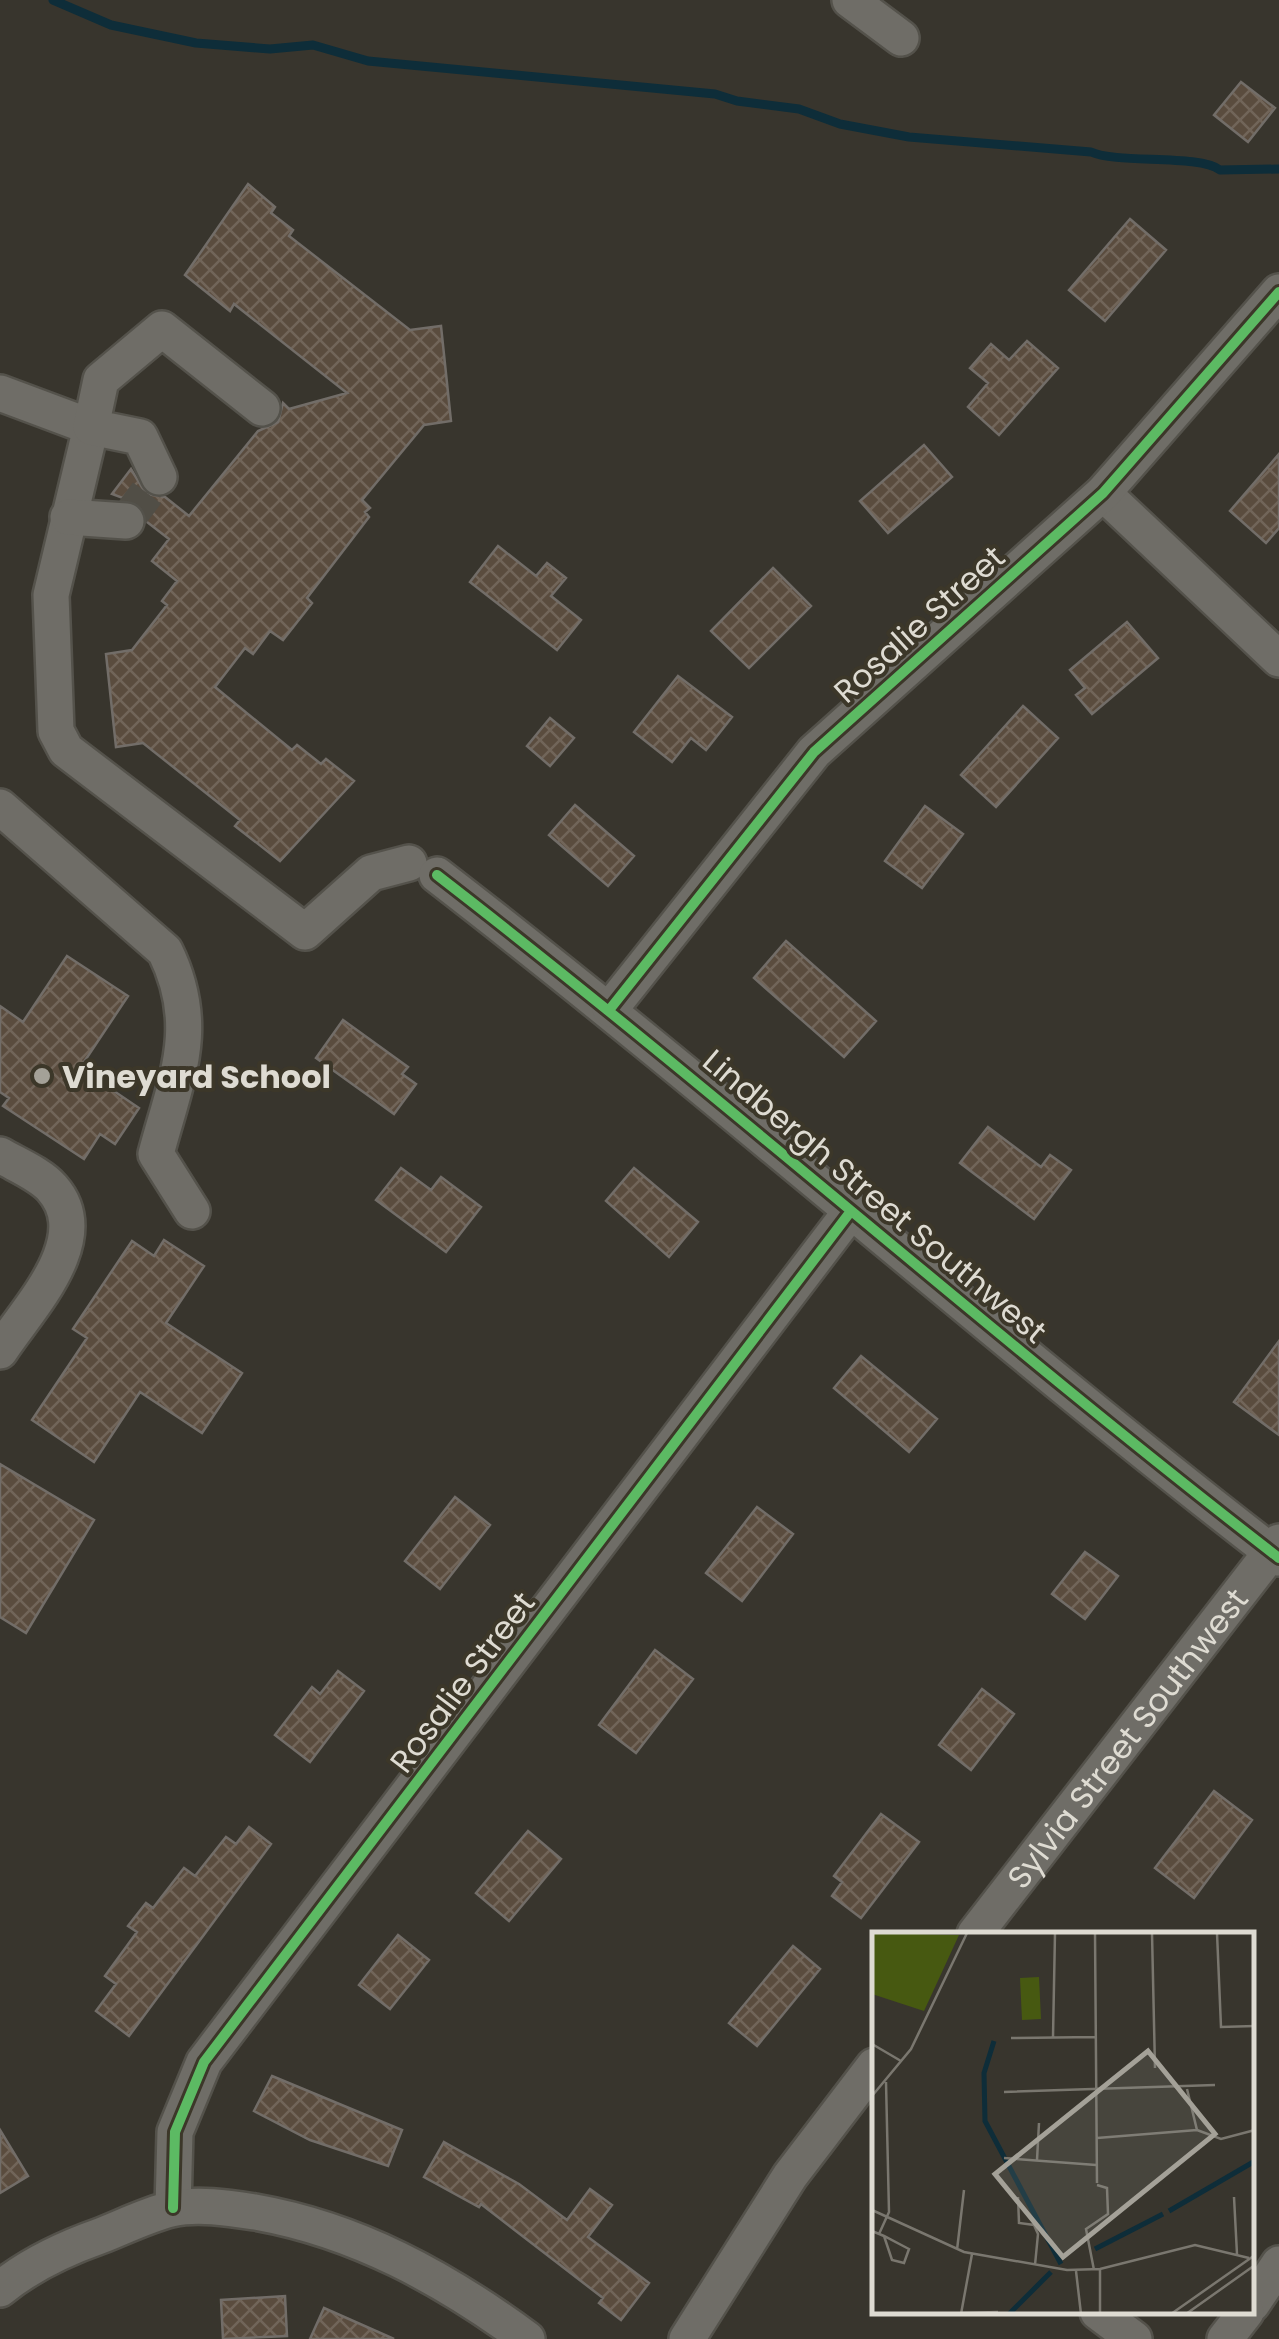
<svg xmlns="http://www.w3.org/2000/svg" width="1279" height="2339" viewBox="0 0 1279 2339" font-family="Poppins,sans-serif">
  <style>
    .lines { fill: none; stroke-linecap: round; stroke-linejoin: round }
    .stream { stroke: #0e2d39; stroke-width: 9 }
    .building { fill: url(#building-cross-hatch); stroke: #726d68; stroke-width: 2.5 }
    .minor-tunnel { stroke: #514e46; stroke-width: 35; stroke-dasharray: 35 18; stroke-linecap: butt }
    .minor-casing { stroke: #54524b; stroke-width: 40 }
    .minor { stroke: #6f6d67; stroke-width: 35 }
    .cycleway-casing { stroke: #3c3729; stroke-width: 16 }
    .cycleway { stroke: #5cba63; stroke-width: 10 }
    .poi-dot { fill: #a4a198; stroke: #3c3729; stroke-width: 4 }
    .labels { text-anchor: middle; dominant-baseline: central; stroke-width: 8; stroke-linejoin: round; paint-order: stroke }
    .street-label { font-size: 32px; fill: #dedbd2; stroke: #3c3729 }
    .poi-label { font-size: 32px; font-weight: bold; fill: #dedbd2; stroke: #3c3729; text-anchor: start }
    .inset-river { fill: none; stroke: #0e2d39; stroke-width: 5 }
    .inset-road { fill: none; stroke: #7a776f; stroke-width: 2.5 }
    .view { fill: #a4a198; fill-opacity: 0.15; stroke: #a4a198; stroke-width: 5 }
    .inset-edge { fill: none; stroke: #dedbd2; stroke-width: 5 }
  </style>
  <defs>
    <pattern id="building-cross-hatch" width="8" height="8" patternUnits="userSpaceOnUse" patternTransform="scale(2.5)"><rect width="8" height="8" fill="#5a4c3e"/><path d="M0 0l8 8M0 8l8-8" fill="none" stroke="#716559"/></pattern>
  </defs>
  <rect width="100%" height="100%" fill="#38352d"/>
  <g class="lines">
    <path class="stream" d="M 53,0 L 111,25 L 196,43 L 270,49 L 313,45 L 368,61 L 715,94 L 737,101 L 799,109 L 840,124 L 909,137 L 1091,152 C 1117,164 1200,154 1220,170 L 1279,169"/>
  </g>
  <path class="building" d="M 1241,82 L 1275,108 L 1248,142 L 1214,115 Z
    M 248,184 L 275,207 L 271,213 L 293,230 L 289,236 L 410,330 L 441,326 L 451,421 L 424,425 L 362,500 L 370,508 L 365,512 L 369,517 L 307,598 L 312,603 L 283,640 L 270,631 L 253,654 L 245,648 L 215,687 L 292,750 L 297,745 L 321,764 L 326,759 L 354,781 L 280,861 L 235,826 L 240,820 L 143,743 L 116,747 L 106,654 L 132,650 L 167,605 L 162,601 L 177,581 L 152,561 L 169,539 L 147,522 L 139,504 L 112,494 L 131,469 L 146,494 L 165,497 L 189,516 L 258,431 L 278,422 L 283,403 L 289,409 L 347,393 L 234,304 L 230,311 L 185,275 Z
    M 1130,219 L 1166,250 L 1105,321 L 1069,290 Z
    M 1027,341 L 1058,368 L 999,435 L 968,407 L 988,383 L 970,368 L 991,344 L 1009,360 Z
    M 924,445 L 952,477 L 888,533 L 860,501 Z
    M 1279,454 L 1279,528 L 1266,543 L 1230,511 Z
    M 498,546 L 536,576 L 547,563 L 566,578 L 551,596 L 581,620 L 557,650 L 470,582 Z
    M 773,568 L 811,606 L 749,668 L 711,631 Z
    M 1127,622 L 1158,658 L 1092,714 L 1076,695 L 1085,688 L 1070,670 Z
    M 678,676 L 732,717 L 706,750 L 691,738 L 672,762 L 634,732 Z
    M 1023,706 L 1058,738 L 996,807 L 961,775 Z
    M 550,718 L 574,738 L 550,766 L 527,746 Z
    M 575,805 L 634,856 L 608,886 L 549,835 Z
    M 925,806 L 963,834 L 922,888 L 885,861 Z
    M 786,941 L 876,1021 L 844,1057 L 754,978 Z
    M 67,956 L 128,996 L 80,1068 L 139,1108 L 115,1144 L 100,1134 L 84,1159 L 3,1106 L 9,1098 L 0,1092 L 0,1006 L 23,1022 Z
    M 343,1020 L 408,1067 L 402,1074 L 416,1084 L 394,1114 L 316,1058 Z
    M 988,1127 L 1041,1167 L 1050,1155 L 1071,1170 L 1034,1219 L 960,1163 Z
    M 401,1168 L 431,1190 L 441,1177 L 481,1207 L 446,1252 L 376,1200 Z
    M 634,1168 L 698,1222 L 669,1257 L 606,1201 Z
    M 164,1240 L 204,1266 L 166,1323 L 242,1373 L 202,1433 L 140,1392 L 94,1462 L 32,1420 L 87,1338 L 73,1329 L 132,1241 L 154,1256 Z
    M 1279,1341 L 1279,1435 L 1234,1402 Z
    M 861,1356 L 937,1419 L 909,1452 L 834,1388 Z
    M 0,1464 L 94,1520 L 26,1633 L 0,1617 Z
    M 455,1497 L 490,1525 L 440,1589 L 405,1561 Z
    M 757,1507 L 793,1534 L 742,1601 L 706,1573 Z
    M 1085,1552 L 1118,1576 L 1085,1619 L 1052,1594 Z
    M 655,1650 L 693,1679 L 636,1753 L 599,1725 Z
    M 338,1671 L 364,1691 L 310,1762 L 275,1735 L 312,1687 L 320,1694 Z
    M 982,1689 L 1014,1714 L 971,1770 L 939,1745 Z
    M 1214,1791 L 1252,1820 L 1194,1898 L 1155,1868 Z
    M 881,1814 L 919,1842 L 861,1918 L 832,1896 L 842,1882 L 834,1876 Z
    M 249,1827 L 271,1844 L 129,2036 L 96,2011 L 116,1984 L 105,1976 L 137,1932 L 128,1926 L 146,1903 L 153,1908 L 184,1868 L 195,1876 L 226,1837 L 236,1844 Z
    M 528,1831 L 561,1859 L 509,1921 L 476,1893 Z
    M 398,1935 L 429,1960 L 390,2009 L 359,1985 Z
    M 793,1946 L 820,1969 L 757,2046 L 729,2023 Z
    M 272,2076 L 402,2130 L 388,2166 L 310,2140 L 254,2111 Z
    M 0,2130 L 28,2176 L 0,2193 Z
    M 444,2142 L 519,2184 L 567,2220 L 590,2189 L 612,2205 L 588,2237 L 649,2283 L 621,2320 L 599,2303 L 603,2298 L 481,2204 L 479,2207 L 424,2177 Z
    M 285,2296 L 287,2336 L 223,2339 L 221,2300 Z
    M 324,2308 L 394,2339 L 310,2339 Z"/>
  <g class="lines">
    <path class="minor-tunnel" d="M 126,521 L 159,477"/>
    <defs>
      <g id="minor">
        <path d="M 850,0 L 901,38"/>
        <path d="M 0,393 L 91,427 L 51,595 L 56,731 L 66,750 L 305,932 L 371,873 L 409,863"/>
        <path d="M 159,477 L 140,437 L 91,427 L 101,380 L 162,329 L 262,408"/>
        <path d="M 1103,493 L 1279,659"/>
        <path d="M 68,517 L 126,521"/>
        <path d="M 0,807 L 165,951 C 202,1026 176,1079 156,1154 L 192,1211"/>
        <path d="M 437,875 C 723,1096 993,1337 1279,1558"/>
        <path d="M 610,1009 L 814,752 L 1103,493 L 1279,292"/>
        <path d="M 0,1155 C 15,1164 40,1174 52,1188 C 97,1239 28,1308 0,1351"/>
        <path id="s1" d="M 975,1934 L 1279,1542"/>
        <path d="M 173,2208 L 175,2132 L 204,2062 L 851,1211"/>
        <path d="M 0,2289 C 28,2266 66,2248 100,2236 C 123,2227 147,2215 171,2209 C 197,2203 229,2208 255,2212 C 357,2230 444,2278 527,2339"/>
        <path d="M 1252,2304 L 1279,2264"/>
        <path d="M 1098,2312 L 1134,2339"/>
        <path d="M 687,2339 L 790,2176 L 874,2066"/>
        <path d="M 1225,2339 L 1246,2312"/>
      </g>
    </defs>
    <use href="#minor" class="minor-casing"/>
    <use href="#minor" class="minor"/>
    <defs>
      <path id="cycleway" d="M 437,875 C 723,1096 993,1337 1279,1558
        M 610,1009 L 814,752 L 1103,493 L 1279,292
        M 173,2208 L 175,2132 L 204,2062 L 851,1211"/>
    </defs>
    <use href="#cycleway" class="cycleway-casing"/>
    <use href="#cycleway" class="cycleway"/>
  </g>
  <circle class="poi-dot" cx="42" cy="1076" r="10"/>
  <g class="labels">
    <g class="street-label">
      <text transform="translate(919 624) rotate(-42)">Rosalie Street</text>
      <text transform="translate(875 1196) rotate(40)">Lindbergh Street Southwest</text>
      <text transform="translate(462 1682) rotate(-53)">Rosalie Street</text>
      <text stroke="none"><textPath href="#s1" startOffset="248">Sylvia Street Southwest</textPath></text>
    </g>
    <g class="poi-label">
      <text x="62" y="1076">Vineyard School</text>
    </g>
  </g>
  <g transform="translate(872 1932)">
    <rect width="382" height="382" fill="#38352d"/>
    <path d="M 0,1 L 87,3 L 52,79 L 0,62 ZM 167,45 L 169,87 L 150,88 L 148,46 Z" fill="#475911"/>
    <path class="inset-river" d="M 122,109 L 112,141 L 113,189 L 189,332M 297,279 L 383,229M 223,317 L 291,282M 137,382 L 179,340"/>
    <path class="inset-road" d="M 223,1 L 225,251M 280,1 L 283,136M 345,1 L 349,95 L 383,94M 181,105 L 183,1M 139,106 L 223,105M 0,112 L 29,129M 315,157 L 325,198 L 349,207 L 383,198M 132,160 L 343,153M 0,164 L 39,117 L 95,1M 225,206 L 325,198M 132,226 L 224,233M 165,228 L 167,191M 146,265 L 147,291 L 162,293 L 166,302 L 163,333M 362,265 L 365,322M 0,278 L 92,320 L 195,338 L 228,337 L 323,313 L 377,326M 0,299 L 12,304 L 35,316 L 37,317 L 32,331 L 20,328 L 12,304M 7,302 L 17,280 L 14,150M 85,318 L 92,258M 228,337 L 228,382M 222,338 L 214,297 L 236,282 L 235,256 L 225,253M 204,339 L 209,382M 89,381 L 126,380M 89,382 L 100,322M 299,382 L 383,323M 314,382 L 383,333"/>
    <path class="view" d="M 276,119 L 343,202 L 191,325 L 123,242 Z"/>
    <rect width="382" height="382" class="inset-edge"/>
  </g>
</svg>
